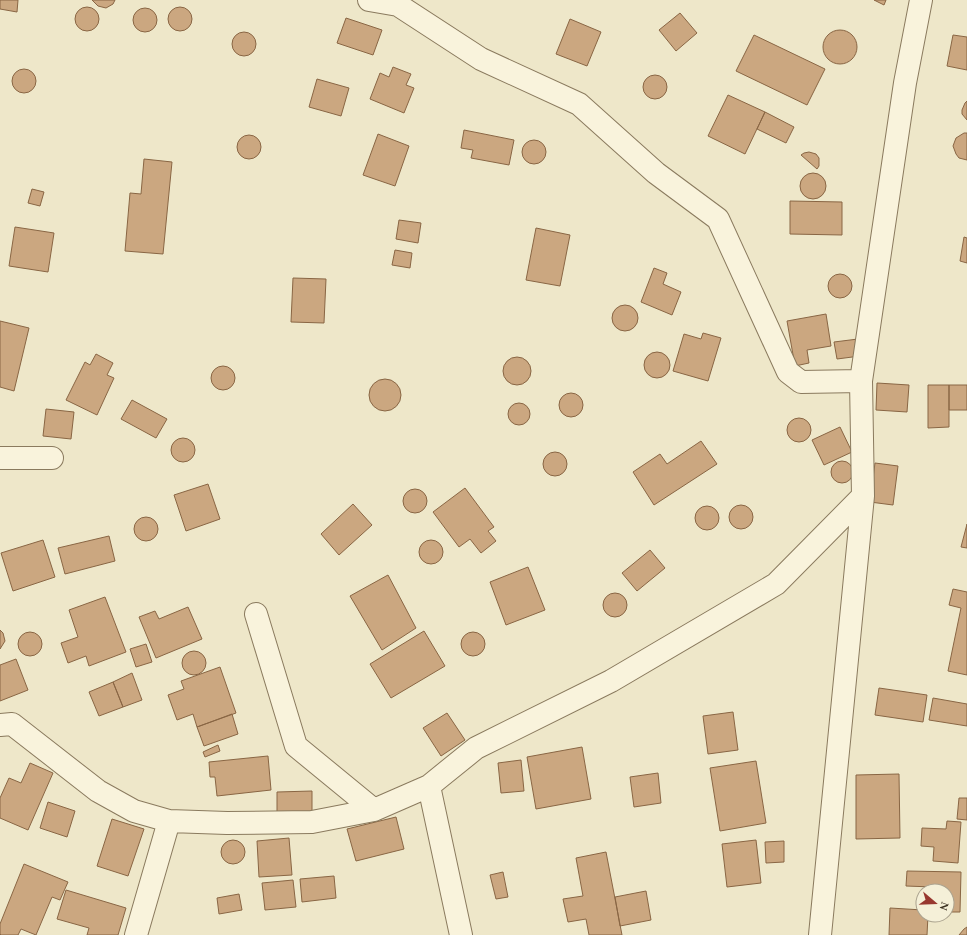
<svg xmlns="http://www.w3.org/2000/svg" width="967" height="935" viewBox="0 0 967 935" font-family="'Times New Roman',serif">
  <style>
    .building { fill: #cba780; stroke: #896644 }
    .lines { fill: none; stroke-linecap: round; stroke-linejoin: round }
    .minor-casing { stroke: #8a7a5e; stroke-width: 24 }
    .minor { stroke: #f9f3dc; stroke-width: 22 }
  </style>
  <rect width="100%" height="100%" fill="#eee7c9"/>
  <path class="building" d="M 0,0 L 18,0 L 17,12 L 0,9 Z
    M 92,0 L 115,0 L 113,4 L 106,8 L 98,6 Z
    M 874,0 L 886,0 L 884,5 Z
    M168 19a12 12 0 1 1 24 0a12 12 0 1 1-24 0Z
    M75 19a12 12 0 1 1 24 0a12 12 0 1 1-24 0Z
    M133 20a12 12 0 1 1 24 0a12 12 0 1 1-24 0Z
    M 680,13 L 697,33 L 676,51 L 659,30 Z
    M 346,18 L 382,30 L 373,55 L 337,43 Z
    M 570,19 L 601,32 L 587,66 L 556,54 Z
    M823 47a17 17 0 1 1 34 0a17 17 0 1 1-34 0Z
    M232 44a12 12 0 1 1 24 0a12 12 0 1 1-24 0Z
    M 754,35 L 825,69 L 807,105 L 736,71 Z
    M 953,35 L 967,37 L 967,70 L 947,66 Z
    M 393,67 L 411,74 L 406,85 L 414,88 L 404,113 L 370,99 L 380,73 L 389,77 Z
    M12 81a12 12 0 1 1 24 0a12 12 0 1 1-24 0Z
    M643 87a12 12 0 1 1 24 0a12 12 0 1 1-24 0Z
    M 317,79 L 349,88 L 341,116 L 309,107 Z
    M 728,95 L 765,112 L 745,154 L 708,136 Z
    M 967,101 L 967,120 L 962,114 L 962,110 L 965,103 Z
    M 765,112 L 794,127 L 786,143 L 757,129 Z
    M 464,130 L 514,140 L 509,165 L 471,158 L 473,150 L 461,148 Z
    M 964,133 L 967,133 L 967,160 L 959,158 L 956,154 L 953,146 L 956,138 Z
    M 378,134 L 409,146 L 395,186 L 363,175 Z
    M237 147a12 12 0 1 1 24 0a12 12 0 1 1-24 0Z
    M522 152a12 12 0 1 1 24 0a12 12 0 1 1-24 0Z
    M 809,152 L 816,154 L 819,158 L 819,166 L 817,169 L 801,155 L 804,153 Z
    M 144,159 L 172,162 L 163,254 L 125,251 L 130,193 L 141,194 Z
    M800 186a13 13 0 1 1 26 0a13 13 0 1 1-26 0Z
    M 32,189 L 44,192 L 40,206 L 28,203 Z
    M 790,201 L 842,202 L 842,235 L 790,234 Z
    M 399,220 L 421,223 L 418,243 L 396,239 Z
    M 15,227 L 54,233 L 48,272 L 9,266 Z
    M 536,228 L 570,235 L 560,286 L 526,280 Z
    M 964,237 L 967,238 L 967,263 L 960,261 Z
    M 395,250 L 412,253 L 410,268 L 392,265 Z
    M 654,268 L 667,273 L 663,284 L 681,292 L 672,315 L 641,302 Z
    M828 286a12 12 0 1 1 24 0a12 12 0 1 1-24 0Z
    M 293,278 L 326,279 L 324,323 L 291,322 Z
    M612 318a13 13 0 1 1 26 0a13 13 0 1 1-26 0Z
    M 826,314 L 831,346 L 807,350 L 809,363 L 795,366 L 787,321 Z
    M 0,321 L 29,328 L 14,391 L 0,387 Z
    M 703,333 L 721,338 L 708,381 L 673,371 L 684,334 L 701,339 Z
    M 858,339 L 860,356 L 837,359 L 834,342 Z
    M644 365a13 13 0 1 1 26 0a13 13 0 1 1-26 0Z
    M 96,354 L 113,363 L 107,375 L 114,378 L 97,415 L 66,400 L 85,362 L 90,365 Z
    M503 371a14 14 0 1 1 28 0a14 14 0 1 1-28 0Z
    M211 378a12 12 0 1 1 24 0a12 12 0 1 1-24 0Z
    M369 395a16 16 0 1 1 32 0a16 16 0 1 1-32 0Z
    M 877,383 L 909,385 L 907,412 L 876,410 Z
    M 928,385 L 949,385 L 949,427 L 928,428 Z
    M 949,385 L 967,385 L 967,410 L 949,410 Z
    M559 405a12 12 0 1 1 24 0a12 12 0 1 1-24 0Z
    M 132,400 L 167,419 L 156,438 L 121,419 Z
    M508 414a11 11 0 1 1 22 0a11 11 0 1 1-22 0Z
    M 46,409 L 74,412 L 71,439 L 43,436 Z
    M787 430a12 12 0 1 1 24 0a12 12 0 1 1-24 0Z
    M 840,427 L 852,452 L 824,465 L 812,440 Z
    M171 450a12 12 0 1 1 24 0a12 12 0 1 1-24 0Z
    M 701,441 L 717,464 L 654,505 L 633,472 L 660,454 L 667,464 Z
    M543 464a12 12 0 1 1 24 0a12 12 0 1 1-24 0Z
    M831 472a11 11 0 1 1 22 0a11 11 0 1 1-22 0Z
    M 875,463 L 898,466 L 893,505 L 870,502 Z
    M 208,484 L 220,519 L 186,531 L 174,495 Z
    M 465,488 L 494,527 L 488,531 L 496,541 L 481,553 L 470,539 L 459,547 L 433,512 Z
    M403 501a12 12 0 1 1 24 0a12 12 0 1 1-24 0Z
    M 353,504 L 372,525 L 339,555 L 321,534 Z
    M729 517a12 12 0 1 1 24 0a12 12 0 1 1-24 0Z
    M695 518a12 12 0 1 1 24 0a12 12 0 1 1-24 0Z
    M134 529a12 12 0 1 1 24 0a12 12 0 1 1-24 0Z
    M 967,524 L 967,548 L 961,547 Z
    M 109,536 L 115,561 L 65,574 L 58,548 Z
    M 43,540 L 55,577 L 13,591 L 1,553 Z
    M419 552a12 12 0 1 1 24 0a12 12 0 1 1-24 0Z
    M 650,550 L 665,568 L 637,591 L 622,573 Z
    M 528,567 L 545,610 L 506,625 L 490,582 Z
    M 388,575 L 416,628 L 382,650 L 350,596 Z
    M 953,589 L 967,592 L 967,675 L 948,671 L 961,608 L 949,605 Z
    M603 605a12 12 0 1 1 24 0a12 12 0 1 1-24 0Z
    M 105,597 L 126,652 L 89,666 L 86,656 L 68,663 L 61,643 L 78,637 L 69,610 Z
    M 188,607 L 202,639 L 156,658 L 139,617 L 155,611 L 159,619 Z
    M 0,630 L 3,633 L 5,641 L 0,649 Z
    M 424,631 L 445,666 L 391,698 L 370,664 Z
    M18 644a12 12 0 1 1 24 0a12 12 0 1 1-24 0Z
    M461 644a12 12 0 1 1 24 0a12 12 0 1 1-24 0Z
    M 146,644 L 152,662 L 136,667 L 130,649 Z
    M182 663a12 12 0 1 1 24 0a12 12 0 1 1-24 0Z
    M 16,659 L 28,690 L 0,701 L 0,665 Z
    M 220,667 L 236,713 L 197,727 L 193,714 L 177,720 L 168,695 L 184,689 L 181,681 Z
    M 132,673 L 142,700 L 123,707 L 113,682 Z
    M 113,682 L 123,707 L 99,716 L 89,692 Z
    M 879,688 L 927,695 L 923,722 L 875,715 Z
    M 933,698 L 967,704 L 967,726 L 929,720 Z
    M 733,712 L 738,750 L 708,754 L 703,716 Z
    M 447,713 L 465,740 L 441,756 L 423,728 Z
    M 232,714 L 238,734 L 204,746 L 197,727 Z
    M 218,745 L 220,751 L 205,757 L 203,752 Z
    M 582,747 L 591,799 L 536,809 L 527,757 Z
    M 268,756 L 271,790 L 217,796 L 215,777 L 210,777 L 209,762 Z
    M 521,760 L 524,791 L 501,793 L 498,763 Z
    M 756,761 L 766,823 L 720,831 L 710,768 Z
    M 30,763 L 53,773 L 28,830 L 0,818 L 0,798 L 9,778 L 21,783 Z
    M 658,773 L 661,803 L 634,807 L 630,777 Z
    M 899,774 L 900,838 L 856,839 L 856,775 Z
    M 312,791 L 312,815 L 277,816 L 277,792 Z
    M 959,798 L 967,798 L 967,820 L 957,819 Z
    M 48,802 L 75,811 L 67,837 L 40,828 Z
    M 396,817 L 404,849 L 356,861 L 347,829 Z
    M 112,819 L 144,829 L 128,876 L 97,866 Z
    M 947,821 L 961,822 L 958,863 L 933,861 L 934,847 L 921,846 L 922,828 L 946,829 Z
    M 289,838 L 292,875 L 259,877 L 257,841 Z
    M221 852a12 12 0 1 1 24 0a12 12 0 1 1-24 0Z
    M 756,840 L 761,883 L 727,887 L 722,844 Z
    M 784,841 L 784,862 L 766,863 L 765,842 Z
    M 606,852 L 622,935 L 589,935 L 586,919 L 568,922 L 563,899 L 583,896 L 576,858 Z
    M 24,864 L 68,882 L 60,900 L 52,897 L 36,935 L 21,929 L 18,935 L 1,935 L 0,934 L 0,924 Z
    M 907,871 L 961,872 L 960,912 L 947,912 L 947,891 L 932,891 L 933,887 L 906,886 Z
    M 503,872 L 508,897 L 496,899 L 490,875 Z
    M 334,876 L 336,898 L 302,902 L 300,879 Z
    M 293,880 L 296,907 L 265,910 L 262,883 Z
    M 66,890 L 126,908 L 118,935 L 87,935 L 89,928 L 57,919 Z
    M 646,891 L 651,920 L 620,926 L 615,897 Z
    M 239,894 L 242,910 L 219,914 L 217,898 Z
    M 890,908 L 923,910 L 923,915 L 928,915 L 927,935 L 889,935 Z
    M 967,927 L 967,935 L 959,935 L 964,929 Z"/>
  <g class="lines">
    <defs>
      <path id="minor" d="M 369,0 L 398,5 L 481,59 L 579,104 L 656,173 L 718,219 L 788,372 L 801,382 L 861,381
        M 0,458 L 52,458
        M 256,614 L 296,746 L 374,810
        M 0,725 L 12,724 L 98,791 L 134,811 L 169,821 L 227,823 L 312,822 L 374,810 L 429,786 L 476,748 L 611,681 L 776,584 L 863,496 L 861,381 L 905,83 L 921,0
        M 429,786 L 461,935
        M 136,935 L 169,821
        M 820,935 L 863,496"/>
    </defs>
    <use href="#minor" class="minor-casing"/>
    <use href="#minor" class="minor"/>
  </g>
  <g transform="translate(935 903) rotate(109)"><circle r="19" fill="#f5f0d8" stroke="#aba38f"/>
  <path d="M0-3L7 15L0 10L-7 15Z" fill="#98382f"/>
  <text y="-6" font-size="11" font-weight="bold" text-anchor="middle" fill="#3b3021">N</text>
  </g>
</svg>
